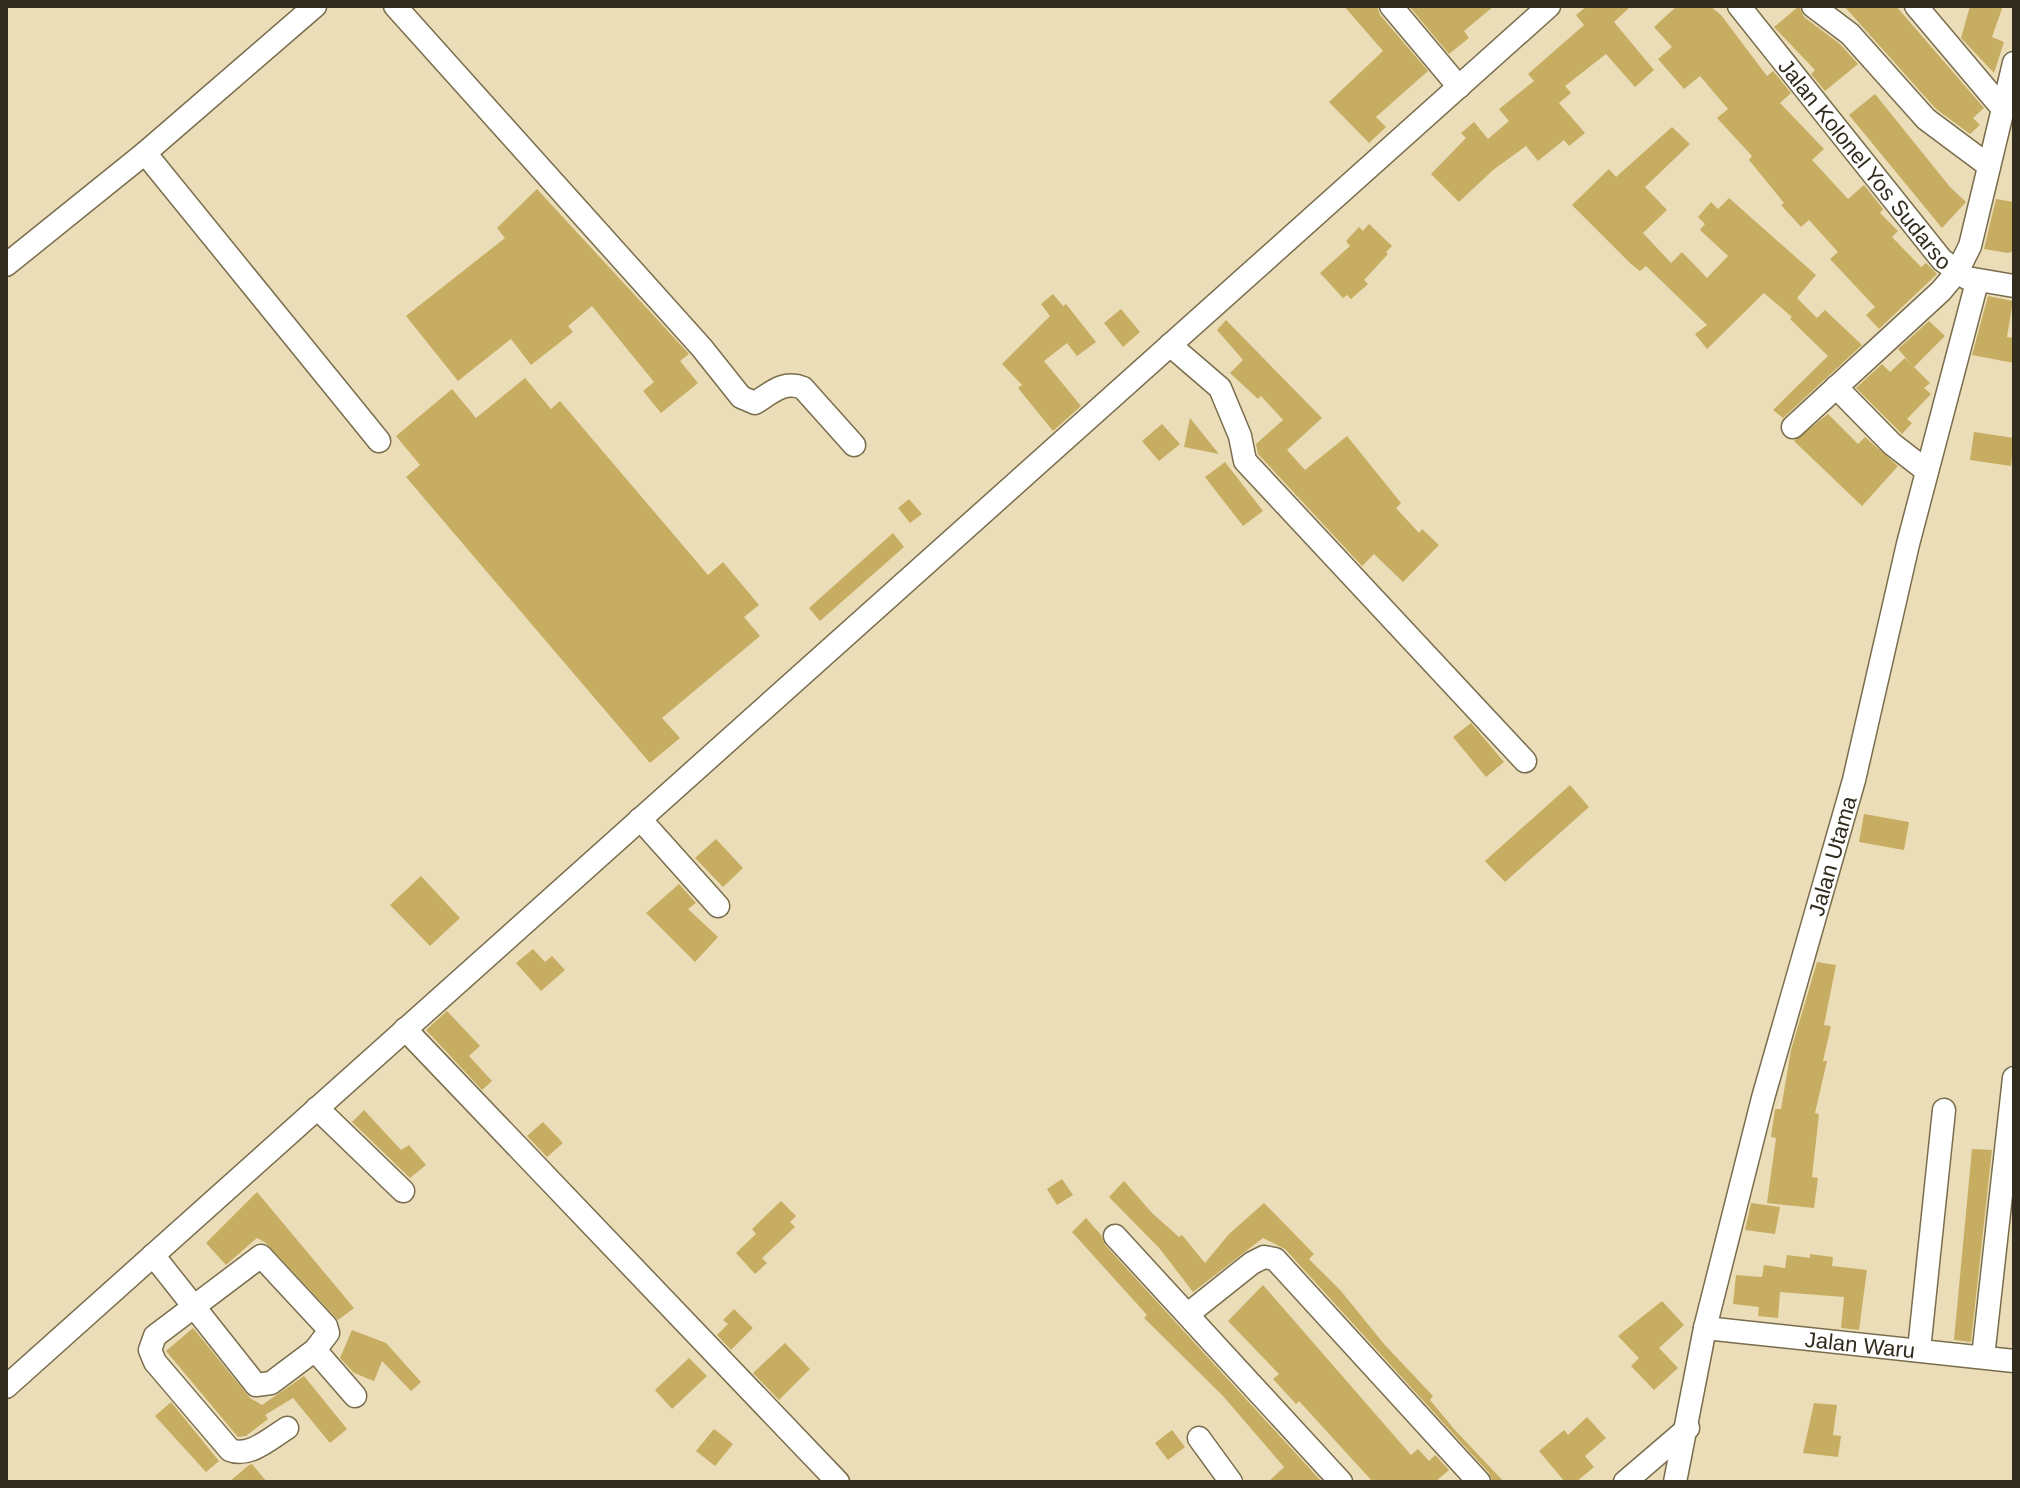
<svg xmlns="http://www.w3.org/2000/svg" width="2020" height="1488" viewBox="0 0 2020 1488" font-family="Helvetica,sans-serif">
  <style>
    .building { fill: #c7ad61 }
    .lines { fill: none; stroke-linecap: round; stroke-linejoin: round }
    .minor-casing { stroke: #796d4c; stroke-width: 25 }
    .minor { stroke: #fff; stroke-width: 22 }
    .labels { text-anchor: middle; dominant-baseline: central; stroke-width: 6; stroke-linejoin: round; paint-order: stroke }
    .street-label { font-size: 22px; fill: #312c1d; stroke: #eaddb8 }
  </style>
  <rect width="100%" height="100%" fill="#eaddb8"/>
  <path class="building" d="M 1344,6 L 1377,6 L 1380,15 L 1428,71 L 1376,117 L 1386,127 L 1369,143 L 1329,102 L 1383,51 Z
    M 1409,6 L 1494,6 L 1464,31 L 1469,38 L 1449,54 Z
    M 1587,6 L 1631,6 L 1614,22 L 1654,70 L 1635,87 L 1606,54 L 1565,86 L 1571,93 L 1559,103 L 1585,133 L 1569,146 L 1564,140 L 1538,161 L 1526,146 L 1493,170 L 1459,202 L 1431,174 L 1466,138 L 1461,133 L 1474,122 L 1488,139 L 1509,121 L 1499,109 L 1534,81 L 1528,74 L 1584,25 L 1576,15 Z
    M 1677,6 L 1710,6 L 1721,15 L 1767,76 L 1773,71 L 1791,93 L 1780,103 L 1824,149 L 1812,160 L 1848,199 L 1864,185 L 1883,209 L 1880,213 L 1898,231 L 1892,237 L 1921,267 L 1926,263 L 1937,274 L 1879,329 L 1866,315 L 1875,307 L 1830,259 L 1838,252 L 1809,220 L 1801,227 L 1781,205 L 1784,203 L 1749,160 L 1752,156 L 1717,118 L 1728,109 L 1700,76 L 1684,89 L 1658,59 L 1672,47 L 1654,27 Z
    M 1799,6 L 1804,17 L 1840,44 L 1858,64 L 1825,91 L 1811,74 L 1815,70 L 1774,27 Z
    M 1844,6 L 1896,6 L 1984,108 L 1973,118 L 1980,125 L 1970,134 L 1936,109 Z
    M 1970,6 L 2003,6 L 1992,37 L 2004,42 L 1994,73 L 1961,38 Z
    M 1875,94 L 1950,187 L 1966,202 L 1942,228 L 1849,115 Z
    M 1672,127 L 1690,144 L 1645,187 L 1667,210 L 1643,233 L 1671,263 L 1682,252 L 1707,278 L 1728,256 L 1700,230 L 1705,224 L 1698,217 L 1711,202 L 1718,209 L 1729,198 L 1816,275 L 1797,298 L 1817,318 L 1825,310 L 1862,345 L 1783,418 L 1773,410 L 1828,356 L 1790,319 L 1792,317 L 1764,293 L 1707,349 L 1695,334 L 1707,325 L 1646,266 L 1640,271 L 1631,264 L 1572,205 L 1609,169 L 1616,177 Z
    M 537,189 L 689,354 L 680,361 L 698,383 L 661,413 L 643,391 L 654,382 L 592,306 L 568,326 L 573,332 L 531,365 L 511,339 L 458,381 L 406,316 L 505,238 L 497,228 Z
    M 1996,199 L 2014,202 L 2014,251 L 2008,253 L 1984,249 Z
    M 1369,224 L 1392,246 L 1386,252 L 1388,254 L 1364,280 L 1368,284 L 1351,299 L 1347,295 L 1343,298 L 1320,273 L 1350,246 L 1346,241 L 1359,227 L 1363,231 Z
    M 1053,294 L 1063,306 L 1066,304 L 1096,342 L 1077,356 L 1067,343 L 1044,361 L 1081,406 L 1053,431 L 1018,388 L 1022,385 L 1002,364 L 1050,316 L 1041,304 Z
    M 1988,296 L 2013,301 L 2007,337 L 2014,338 L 2014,363 L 1972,355 Z
    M 1121,309 L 1140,332 L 1123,347 L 1104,323 Z
    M 1226,320 L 1322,418 L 1287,450 L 1305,470 L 1347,436 L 1401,503 L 1396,508 L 1419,533 L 1422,529 L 1439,545 L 1403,582 L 1374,554 L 1362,566 L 1258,454 L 1256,444 L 1283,420 L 1261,396 L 1258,399 L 1230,373 L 1243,360 L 1217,330 Z
    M 1929,321 L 1945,336 L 1914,367 L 1898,349 Z
    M 1905,358 L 1930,383 L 1924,388 L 1931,394 L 1907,419 L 1912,423 L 1902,434 L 1856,388 L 1882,364 L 1890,372 Z
    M 525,378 L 551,409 L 560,401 L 708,575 L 723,562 L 759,605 L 744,617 L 760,636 L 662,718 L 680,738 L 650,763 L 406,477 L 420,465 L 396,436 L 452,389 L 476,418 Z
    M 1828,414 L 1858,444 L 1865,437 L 1898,466 L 1862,506 L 1794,441 Z
    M 1190,418 L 1219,454 L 1184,447 Z
    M 1162,424 L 1180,444 L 1159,461 L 1142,441 Z
    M 1974,432 L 2014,438 L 2011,466 L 1970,460 Z
    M 1225,462 L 1263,511 L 1243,526 L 1205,477 Z
    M 909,499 L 922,514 L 910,523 L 898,508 Z
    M 893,533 L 904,547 L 820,621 L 809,608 Z
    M 1471,723 L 1504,762 L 1486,777 L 1453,737 Z
    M 1570,785 L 1589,807 L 1505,882 L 1485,861 Z
    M 1864,814 L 1909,822 L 1904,850 L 1859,842 Z
    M 716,839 L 743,868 L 723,887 L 695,858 Z
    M 421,876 L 460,918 L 430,946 L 390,905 Z
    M 679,884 L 696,903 L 688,909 L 718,937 L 695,962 L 646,913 Z
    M 533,949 L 545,962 L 552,956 L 565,970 L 541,991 L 516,963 Z
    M 1817,962 L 1836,965 L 1824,1025 L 1831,1026 L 1823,1061 L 1827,1061 L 1815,1113 L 1819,1114 L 1812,1177 L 1818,1178 L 1814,1208 L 1767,1203 L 1776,1138 L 1771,1137 L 1775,1109 L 1781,1109 L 1791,1050 Z
    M 447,1011 L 480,1046 L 469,1056 L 492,1081 L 482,1090 L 426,1030 Z
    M 364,1110 L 401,1150 L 409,1145 L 426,1165 L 410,1178 L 352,1122 Z
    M 543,1122 L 563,1143 L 547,1157 L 527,1136 Z
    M 1972,1149 L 1992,1150 L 1971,1342 L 1954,1340 Z
    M 1062,1179 L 1073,1195 L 1057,1205 L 1047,1189 Z
    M 1124,1181 L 1152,1213 L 1179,1237 L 1182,1235 L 1205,1263 L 1229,1234 L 1264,1203 L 1314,1254 L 1309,1259 L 1341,1291 L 1384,1344 L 1433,1396 L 1430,1400 L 1454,1429 L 1504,1482 L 1493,1482 L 1489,1473 L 1285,1249 L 1263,1238 L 1193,1292 L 1160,1249 L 1109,1197 Z
    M 257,1192 L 354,1308 L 338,1320 L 266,1243 L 257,1238 L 226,1265 L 206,1243 Z
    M 781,1201 L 796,1216 L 790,1222 L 795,1227 L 762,1258 L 767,1263 L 755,1274 L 736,1253 L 756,1234 L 752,1229 Z
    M 1751,1203 L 1780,1207 L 1775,1234 L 1745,1230 Z
    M 1086,1218 L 1101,1235 L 1105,1245 L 1322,1482 L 1268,1482 L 1284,1467 L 1223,1396 L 1144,1318 L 1147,1315 L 1072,1232 Z
    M 1810,1254 L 1833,1257 L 1832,1266 L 1867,1270 L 1859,1330 L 1841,1328 L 1844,1297 L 1780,1292 L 1778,1318 L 1758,1316 L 1759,1307 L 1733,1304 L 1736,1275 L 1762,1277 L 1764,1265 L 1785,1268 L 1787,1255 L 1810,1258 Z
    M 1263,1285 L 1411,1455 L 1418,1449 L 1429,1461 L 1435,1455 L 1449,1470 L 1435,1482 L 1373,1482 L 1299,1401 L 1296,1404 L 1273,1379 L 1279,1374 L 1228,1321 Z
    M 1662,1301 L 1684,1325 L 1659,1348 L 1678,1368 L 1654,1390 L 1631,1366 L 1639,1358 L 1618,1336 Z
    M 734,1309 L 753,1328 L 731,1350 L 717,1335 L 728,1324 L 723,1320 Z
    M 193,1328 L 250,1398 L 262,1405 L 304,1376 L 347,1429 L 330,1443 L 293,1398 L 265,1415 L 268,1419 L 246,1436 L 238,1437 L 166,1351 Z
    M 352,1330 L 386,1343 L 421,1382 L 411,1391 L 382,1361 L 374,1381 L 354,1373 L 340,1358 Z
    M 785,1343 L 810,1369 L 779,1400 L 753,1373 Z
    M 689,1358 L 707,1376 L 672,1409 L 655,1390 Z
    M 171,1402 L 219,1461 L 206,1472 L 155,1416 Z
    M 1814,1403 L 1837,1405 L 1833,1435 L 1841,1436 L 1838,1457 L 1803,1453 Z
    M 1587,1417 L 1606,1438 L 1585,1456 L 1594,1467 L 1576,1482 L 1565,1482 L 1539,1451 L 1564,1430 L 1568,1435 Z
    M 714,1429 L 733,1444 L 715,1466 L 696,1451 Z
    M 1172,1430 L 1185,1447 L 1168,1460 L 1155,1443 Z
    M 252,1464 L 267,1482 L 229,1482 L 249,1465 Z"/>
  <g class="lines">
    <defs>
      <g id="minor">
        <path d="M 395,6 L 702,348 L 741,397 L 755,403 C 771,393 784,380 803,388 L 854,445"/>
        <path d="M 1391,6 L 1459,87"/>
        <path id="s1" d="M 1739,6 L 1942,260 L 1967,278 L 2014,286"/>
        <path d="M 1813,6 L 1850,34 L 1926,119 L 1989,166"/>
        <path d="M 1916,6 L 2003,109"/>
        <path d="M 145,153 L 379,441"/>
        <path d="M 6,265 L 145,153 L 315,6"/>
        <path d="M 1170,345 L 1220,388 L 1240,436 L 1245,461 L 1525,761"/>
        <path d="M 1836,387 L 1892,444 L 1927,471"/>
        <path d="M 1793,427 L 1941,291 L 1957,272 L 1970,246 L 2014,63"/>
        <path d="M 640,819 L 718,906"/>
        <path d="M 405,1029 L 838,1482"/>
        <path d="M 317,1108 L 403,1191"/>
        <path d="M 1115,1236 L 1341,1482"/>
        <path d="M 153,1255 L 256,1385 L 271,1383 L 315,1350 L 355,1396"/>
        <path d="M 1188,1314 L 1252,1263 L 1264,1257 L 1275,1259 L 1479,1482"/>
        <path id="s2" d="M 1705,1328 L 2014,1361"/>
        <path d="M 1919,1350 L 1944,1110"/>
        <path d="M 1983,1357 L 2014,1078"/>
        <path d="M 6,1387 L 1549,6"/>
        <path d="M 287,1428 C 271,1438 249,1458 230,1450 L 155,1362 L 150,1350 L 155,1336 L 261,1256 L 326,1326 L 328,1333 L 315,1350"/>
        <path d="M 1199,1438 L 1231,1482"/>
        <path d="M 1625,1482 L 1688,1428"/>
        <path id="s3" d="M 1675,1482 L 1705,1328 L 1763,1098 L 1854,780 L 1908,544 L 1977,282"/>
      </g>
    </defs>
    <use href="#minor" class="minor-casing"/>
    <use href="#minor" class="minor"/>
  </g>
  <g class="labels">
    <g class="street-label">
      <text stroke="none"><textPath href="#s1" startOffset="202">Jalan Kolonel Yos Sudarso</textPath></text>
      <text stroke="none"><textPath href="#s3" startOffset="646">Jalan Utama</textPath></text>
      <text stroke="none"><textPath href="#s2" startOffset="156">Jalan Waru</textPath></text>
    </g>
  </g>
  <rect width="2020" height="1488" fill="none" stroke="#312c1d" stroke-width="16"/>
</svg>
